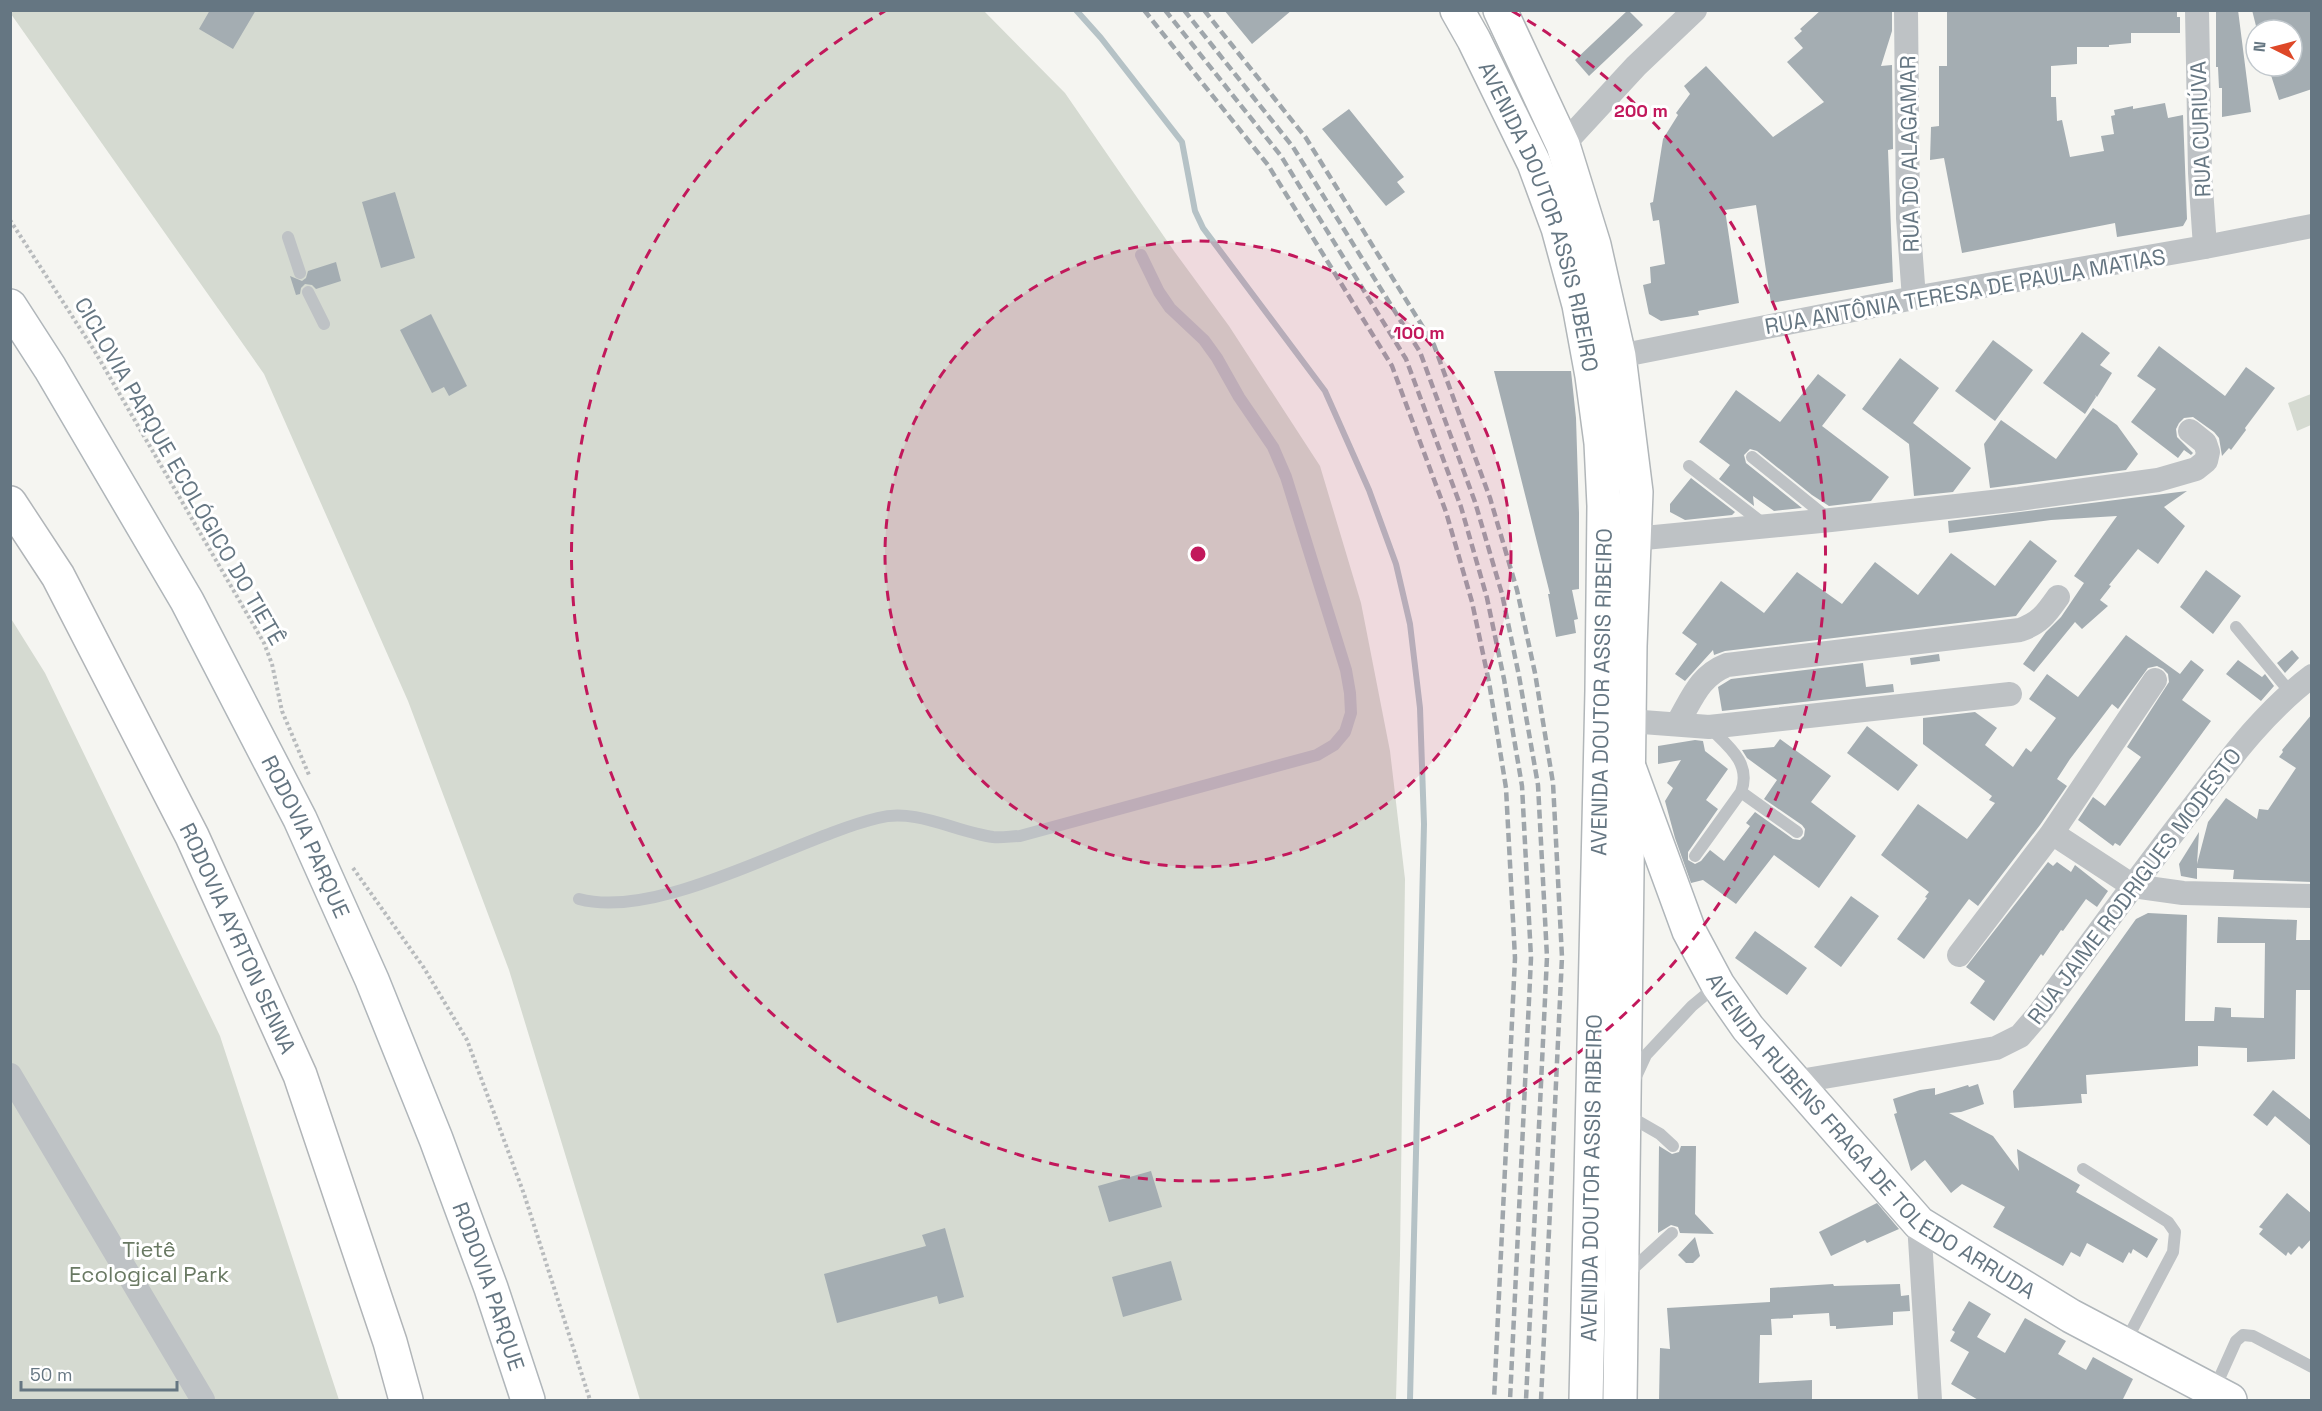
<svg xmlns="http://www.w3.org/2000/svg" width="2322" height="1411" viewBox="0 0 2322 1411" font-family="'Space Grotesk',sans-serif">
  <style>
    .green { fill: #d5dad1 }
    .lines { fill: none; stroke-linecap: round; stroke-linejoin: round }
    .stream { stroke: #b5c2c6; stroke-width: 6 }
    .building { fill: #a4adb2 }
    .secondary-casing { stroke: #b0b6ba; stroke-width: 36 }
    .primary-casing { stroke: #b1b6b9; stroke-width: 36 }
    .highway-casing { stroke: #b1b5b8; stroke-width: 36 }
    .path { stroke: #b8bbbd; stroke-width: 4; stroke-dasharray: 3 3; stroke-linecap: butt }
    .lane { stroke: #bec2c5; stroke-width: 12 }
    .street { stroke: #bec2c5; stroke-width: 24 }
    .secondary { stroke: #fff; stroke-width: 33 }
    .primary { stroke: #fff; stroke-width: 33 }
    .highway { stroke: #fff; stroke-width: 33 }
    .rail { stroke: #9fa6ab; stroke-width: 4.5; stroke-dasharray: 9 4.5; stroke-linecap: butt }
    .ring { fill: none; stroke: #c2185b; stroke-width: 3; stroke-dasharray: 10 8 }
    .labels { text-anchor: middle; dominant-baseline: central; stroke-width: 6; stroke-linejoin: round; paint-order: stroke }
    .street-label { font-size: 22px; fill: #657682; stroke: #fff }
    .park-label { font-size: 22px; fill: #697963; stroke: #fff }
    .centre { fill: #c2185b; stroke: #fff; stroke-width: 3 }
    .ring-label { font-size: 18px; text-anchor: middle; font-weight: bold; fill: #c2185b; stroke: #fff; stroke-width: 6; stroke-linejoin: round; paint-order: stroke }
  </style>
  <rect width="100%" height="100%" fill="#f5f5f1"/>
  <path class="green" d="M 10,11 L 984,11 L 1065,93 L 1174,251 L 1229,326 L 1320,466 L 1361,603 L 1390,751 L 1405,879 L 1400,1255 L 1396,1400 L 640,1400 L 509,970 L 408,701 L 264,374 L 11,14 Z
    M 2311,394 L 2311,425 L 2297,431 L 2288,403 Z
    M 10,617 L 45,673 L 220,1036 L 339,1400 L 11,1400 Z"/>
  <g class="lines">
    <path class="stream" d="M 1076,10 L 1101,38 L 1182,142 L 1195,211 L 1203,228 L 1325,391 L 1369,490 L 1396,564 L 1410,624 L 1420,708 L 1424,824 L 1410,1400"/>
  </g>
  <path class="building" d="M 210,10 L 256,10 L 233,49 L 199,29 Z
    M 1224,10 L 1292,10 L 1252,44 Z
    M 1628,10 L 1643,25 L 1589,76 L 1575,60 Z
    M 1821,10 L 1892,10 L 1892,31 L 1881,66 L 1892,65 L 1893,149 L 1888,150 L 1893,282 L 1771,303 L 1756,205 L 1725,210 L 1739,303 L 1698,311 L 1699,315 L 1661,321 L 1649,314 L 1643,285 L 1651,283 L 1650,267 L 1665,264 L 1659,220 L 1653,221 L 1650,203 L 1653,202 L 1663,139 L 1678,115 L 1676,113 L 1690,94 L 1684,86 L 1706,66 L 1773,137 L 1824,102 L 1787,62 L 1803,48 L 1794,38 L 1802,31 L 1800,29 Z
    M 2177,10 L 2177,17 L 2180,17 L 2180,33 L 2131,33 L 2131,43 L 2109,45 L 2109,47 L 2077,47 L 2077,64 L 2051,66 L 2051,97 L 2056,97 L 2057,121 L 2062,120 L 2070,157 L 2104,151 L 2101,136 L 2114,134 L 2111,116 L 2115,115 L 2114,110 L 2133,106 L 2133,109 L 2165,103 L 2168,118 L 2183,115 L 2187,219 L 2183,226 L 2117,237 L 2115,223 L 1962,253 L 1944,158 L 1930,160 L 1931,127 L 1939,126 L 1939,66 L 1947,66 L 1947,11 Z
    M 2216,10 L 2238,10 L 2251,112 L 2222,117 L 2222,88 L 2219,88 L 2218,67 L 2216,67 Z
    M 2252,10 L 2312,10 L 2312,89 L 2279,100 L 2268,66 L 2292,66 L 2292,30 L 2257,30 Z
    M 1349,109 L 1404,177 L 1397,182 L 1405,192 L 1386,206 L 1322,129 Z
    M 395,192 L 415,258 L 381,268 L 362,202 Z
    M 336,262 L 341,281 L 316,289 L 312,285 L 305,284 L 301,288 L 300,294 L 296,295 L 290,276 L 302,281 L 306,278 L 308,271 Z
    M 431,314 L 467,386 L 449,396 L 444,387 L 432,393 L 400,330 Z
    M 2082,332 L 2110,353 L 2100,365 L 2112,373 L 2097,397 L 2095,395 L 2096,397 L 2085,414 L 2043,383 Z
    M 1993,340 L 2033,370 L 1995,421 L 1955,391 Z
    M 2159,346 L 2225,396 L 2246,367 L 2275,388 L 2245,428 L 2246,430 L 2231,450 L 2229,448 L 2222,456 L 2219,438 L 2214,432 L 2193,417 L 2184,418 L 2179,423 L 2176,429 L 2177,437 L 2193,453 L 2191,455 L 2184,450 L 2178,458 L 2131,422 L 2156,389 L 2137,376 Z
    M 1900,358 L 1939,388 L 1913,423 L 1971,468 L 1953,492 L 1914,496 L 1909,444 L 1862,409 Z
    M 1494,371 L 1571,371 L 1576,418 L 1579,513 L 1579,589 L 1572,590 L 1578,619 L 1574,620 L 1576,633 L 1556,637 L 1548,594 L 1550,594 Z
    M 1818,374 L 1846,395 L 1822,426 L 1889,477 L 1871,501 L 1829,506 L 1812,495 L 1757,451 L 1750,449 L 1744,455 L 1746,463 L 1802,508 L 1774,511 L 1753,496 L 1754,506 L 1719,479 L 1730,465 L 1699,442 L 1736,390 L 1780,422 Z
    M 2093,408 L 2117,425 L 2138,454 L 2126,470 L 1990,488 L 1984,444 L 2001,420 L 2056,459 Z
    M 1691,478 L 1735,512 L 1732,515 L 1685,520 L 1670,512 L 1670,504 Z
    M 2187,491 L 2164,507 L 2185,526 L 2158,564 L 2138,549 L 2109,585 L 2111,586 L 2100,600 L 2108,606 L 2082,629 L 2075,622 L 2034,672 L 2023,664 L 2046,632 L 2061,617 L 2084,583 L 2074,576 L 2117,516 L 2051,520 L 1949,533 L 1948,521 Z
    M 2030,540 L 2057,561 L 2016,616 L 1725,651 L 1714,655 L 1713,650 L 1685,681 L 1675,674 L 1697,644 L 1682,633 L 1721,581 L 1764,613 L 1797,572 L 1842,604 L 1875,562 L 1918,595 L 1951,553 L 1995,586 Z
    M 2206,570 L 2241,596 L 2213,634 L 2180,607 Z
    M 2126,635 L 2180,674 L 2191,660 L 2204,670 L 2182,700 L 2211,721 L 2120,846 L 2115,843 L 2113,846 L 2078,820 L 2093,797 L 2105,806 L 2141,757 L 2127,747 L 2169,682 L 2168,674 L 2163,669 L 2157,666 L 2148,668 L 2118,709 L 2112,704 L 2070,759 L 2057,779 L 2067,786 L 2040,825 L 1978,906 L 1969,899 L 1924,959 L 1897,939 L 1927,898 L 1925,897 L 1929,892 L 1881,855 L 1918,804 L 1967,839 L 1995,803 L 1989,800 L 1992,796 L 1923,744 L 1923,718 L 1975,712 L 1997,728 L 1985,745 L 2013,767 L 2026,748 L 2031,752 L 2056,718 L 2029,699 L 2047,674 L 2078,697 Z
    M 2292,650 L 2299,658 L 2285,673 L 2277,663 Z
    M 1939,654 L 1940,661 L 1911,665 L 1910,658 Z
    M 2238,660 L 2262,677 L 2265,674 L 2274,686 L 2261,701 L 2226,674 Z
    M 1863,663 L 1866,687 L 1893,684 L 1894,692 L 1722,711 L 1718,687 L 1731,679 Z
    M 2312,714 L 2312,882 L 2233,879 L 2234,870 L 2197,868 L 2197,879 L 2181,876 L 2179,864 L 2199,832 L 2197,864 L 2208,822 L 2226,798 L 2257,819 L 2259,809 L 2268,810 L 2296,768 L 2279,757 L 2283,752 L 2282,750 Z
    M 1867,726 L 1918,765 L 1898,791 L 1847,753 Z
    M 1780,739 L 1831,776 L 1811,802 L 1856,836 L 1819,888 L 1774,855 L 1736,904 L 1703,880 L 1691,883 L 1675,838 L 1665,801 L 1673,788 L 1667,783 L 1681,760 L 1658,764 L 1658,746 L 1695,740 L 1703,741 L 1705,751 L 1728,769 L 1706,800 L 1718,809 L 1688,852 L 1688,860 L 1695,864 L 1701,861 L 1710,850 L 1724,861 L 1750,826 L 1746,823 L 1755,812 L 1793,839 L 1800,840 L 1804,836 L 1805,829 L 1802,825 L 1764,799 L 1777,780 L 1747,758 L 1742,750 L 1774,747 Z
    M 2048,862 L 2053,866 L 2057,862 L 2071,872 L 2075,865 L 2108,891 L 2097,907 L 2086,899 L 2063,931 L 2061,930 L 2043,956 L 2041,954 L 1994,1021 L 1970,1003 L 1985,981 L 1966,967 Z
    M 1851,896 L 1879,916 L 1841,967 L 1814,947 Z
    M 2148,913 L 2187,915 L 2185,1021 L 2214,1021 L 2215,1007 L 2231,1008 L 2231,1017 L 2264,1018 L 2265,943 L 2217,943 L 2218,917 L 2297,920 L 2296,940 L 2312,940 L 2312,990 L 2296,990 L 2295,1059 L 2247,1062 L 2247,1048 L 2198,1046 L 2198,1066 L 2086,1075 L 2087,1094 L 2081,1094 L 2082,1103 L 2014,1108 L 2013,1091 L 2136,919 Z
    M 1755,931 L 1807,968 L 1787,995 L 1735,958 Z
    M 1978,1084 L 1984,1104 L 1961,1112 L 1949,1113 L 1993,1136 L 2019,1171 L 2017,1149 L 2080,1185 L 2076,1192 L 2158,1239 L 2147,1258 L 2133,1249 L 2131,1254 L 2129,1252 L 2123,1263 L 2087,1243 L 2080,1257 L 2071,1252 L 2063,1266 L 1993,1227 L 2005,1207 L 1962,1184 L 1951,1193 L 1925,1160 L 1911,1171 L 1894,1114 L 1897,1113 L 1893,1099 L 1920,1090 L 1935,1088 L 1935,1095 L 1968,1085 L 1969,1087 Z
    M 2273,1090 L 2312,1121 L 2312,1147 L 2275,1116 L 2267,1126 L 2253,1115 Z
    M 1659,1146 L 1672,1154 L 1679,1152 L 1681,1146 L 1696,1146 L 1695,1214 L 1714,1234 L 1680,1233 L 1678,1227 L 1671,1225 L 1658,1233 Z
    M 1151,1171 L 1162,1207 L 1109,1222 L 1098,1186 Z
    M 2287,1193 L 2312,1214 L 2312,1238 L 2302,1249 L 2299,1246 L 2291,1255 L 2288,1252 L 2286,1256 L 2259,1234 L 2263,1229 L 2259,1227 Z
    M 1877,1203 L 1899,1229 L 1867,1243 L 1865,1240 L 1831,1256 L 1819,1232 Z
    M 945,1228 L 964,1297 L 939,1304 L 937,1296 L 837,1323 L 824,1274 L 926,1246 L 922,1235 Z
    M 1695,1237 L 1700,1256 L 1693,1263 L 1686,1263 L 1678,1255 Z
    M 1171,1261 L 1182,1300 L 1123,1317 L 1112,1277 Z
    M 1833,1284 L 1834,1286 L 1900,1284 L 1901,1296 L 1909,1295 L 1910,1311 L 1893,1312 L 1893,1325 L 1836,1329 L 1836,1326 L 1830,1326 L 1829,1313 L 1793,1315 L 1793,1318 L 1771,1319 L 1772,1335 L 1760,1335 L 1759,1383 L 1812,1380 L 1812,1401 L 1659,1401 L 1660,1348 L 1670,1349 L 1667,1308 L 1770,1302 L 1770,1288 Z
    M 1969,1301 L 1991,1314 L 1977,1337 L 2005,1353 L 2025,1318 L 2066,1341 L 2058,1354 L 2086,1370 L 2093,1357 L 2133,1379 L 2122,1401 L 1980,1401 L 1951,1384 L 1969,1352 L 1950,1341 L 1955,1332 L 1952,1330 Z"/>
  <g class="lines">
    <defs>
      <g id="secondary">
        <path id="s1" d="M 10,306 L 50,368 L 187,601 L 300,819 L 372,980 L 436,1139 L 491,1288 L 528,1400"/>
        <path id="s2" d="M 1630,770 L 1689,931 L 1718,985 L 1748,1028 L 1919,1223 L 2071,1316 L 2230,1400"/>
      </g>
      <g id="primary">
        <path id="s3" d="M 1457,10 L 1474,40 L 1534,163 L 1558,228 L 1579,305 L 1592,376 L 1601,443 L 1604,506 L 1602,691 L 1586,1400"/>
        <path d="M 1500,10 L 1563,145 L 1594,245 L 1619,356 L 1636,492 L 1630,646 L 1620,1400"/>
      </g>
      <g id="highway">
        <path id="s4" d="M 10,503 L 58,576 L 192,836 L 300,1075 L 390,1342 L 406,1400"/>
      </g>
    </defs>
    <use href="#secondary" class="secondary-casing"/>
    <use href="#primary" class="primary-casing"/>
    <use href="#highway" class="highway-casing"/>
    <path class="path" d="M 10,220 L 94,350 L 264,643 L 272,664 L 282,711 L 309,775
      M 353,868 L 424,968 L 467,1040 L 524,1194 L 590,1400"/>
    <path class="lane" d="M 288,237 L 300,273
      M 308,292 L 324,324
      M 1752,457 L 1830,520
      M 1689,466 L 1765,525
      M 2236,627 L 2290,692
      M 1741,792 L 1797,832
      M 1695,856 L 1741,792 C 1752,763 1728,746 1709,727
      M 579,899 C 660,921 795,838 878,818 C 916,808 956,832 993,837 C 1002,838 1012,836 1020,836 L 1317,755 L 1334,745 L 1345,732 L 1351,713 L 1350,693 L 1346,670 L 1286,477 L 1273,447 L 1239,397 L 1217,358 L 1204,340 L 1170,308 L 1159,292 L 1141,255
      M 1634,1081 L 1646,1055 L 1692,1006 L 1716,986
      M 1627,1115 L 1660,1134 L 1673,1146
      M 2083,1169 L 2168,1222 L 2175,1232 L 2173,1252 L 2125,1343
      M 1627,1274 L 1672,1233
      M 2214,1390 L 2236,1341 L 2243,1335 L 2253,1336 L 2312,1367"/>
    <path class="street" d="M 1906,10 L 1908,218 L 1914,298
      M 2197,10 L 2200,173 L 2205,247
      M 1563,145 L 1636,66 L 1695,10
      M 1619,356 L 1914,298 L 2205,247 L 2312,226
      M 1634,539 L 1831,520 L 2019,499 L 2158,480 L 2196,469 L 2206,461 L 2208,452 L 2205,443 L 2190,431
      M 2155,680 L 2052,833 L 2133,886 L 2183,893 L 2312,896
      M 1629,721 L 1709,727 L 2010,694
      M 1677,724 C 1692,699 1699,676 1727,665 L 2020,630 C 2040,623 2046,614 2058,597
      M 1959,955 L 2052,833
      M 10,1075 L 203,1400
      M 1794,1082 L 1996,1048 L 2020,1036 L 2038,1015 C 2089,945 2140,875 2193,807 C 2229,760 2264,712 2312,676
      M 1919,1223 L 1930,1400"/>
    <use href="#secondary" class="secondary"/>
    <use href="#primary" class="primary"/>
    <use href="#highway" class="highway"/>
    <path class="rail" d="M 1144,10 L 1268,165 L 1392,366 L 1446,512 L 1472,602 L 1489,682 L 1506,788 L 1515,958 L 1494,1400
      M 1165,10 L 1281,156 L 1406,359 L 1461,507 L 1487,598 L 1504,679 L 1522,786 L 1531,958 L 1510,1400
      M 1184,10 L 1293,147 L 1420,352 L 1475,502 L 1502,594 L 1519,676 L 1538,785 L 1547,957 L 1526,1400
      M 1204,10 L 1306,138 L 1434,345 L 1490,498 L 1517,590 L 1535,673 L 1553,783 L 1562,957 L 1541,1400"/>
  </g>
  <circle cx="1198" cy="554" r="313" fill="#c2185b" fill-opacity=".12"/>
  <g class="ring">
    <circle cx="1198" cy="554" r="313"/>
    <path d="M1512 11A627 627 0 1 1 885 11"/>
  </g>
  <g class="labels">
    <g class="street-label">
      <text transform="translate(2200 129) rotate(-92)">RUA CURIÚVA</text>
      <text transform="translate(1909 154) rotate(-91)">RUA DO ALAGAMAR</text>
      <text stroke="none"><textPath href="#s3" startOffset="224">AVENIDA DOUTOR ASSIS RIBEIRO</textPath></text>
      <text transform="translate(1965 291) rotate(-10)">RUA ANTÔNIA TERESA DE PAULA MATIAS</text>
      <text transform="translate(180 471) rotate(60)">CICLOVIA PARQUE ECOLÓGICO DO TIETÊ</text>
      <text transform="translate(1601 692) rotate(-89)">AVENIDA DOUTOR ASSIS RIBEIRO</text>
      <text stroke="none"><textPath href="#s1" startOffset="608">RODOVIA PARQUE</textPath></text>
      <text transform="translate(2134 886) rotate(-53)">RUA JAIME RODRIGUES MODESTO</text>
      <text stroke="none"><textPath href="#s4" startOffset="492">RODOVIA AYRTON SENNA</textPath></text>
      <text stroke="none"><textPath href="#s2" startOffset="450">AVENIDA RUBENS FRAGA DE TOLEDO ARRUDA</textPath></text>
      <text transform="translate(1591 1178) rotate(-89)">AVENIDA DOUTOR ASSIS RIBEIRO</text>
      <text stroke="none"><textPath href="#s1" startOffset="1094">RODOVIA PARQUE</textPath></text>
    </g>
    <g class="park-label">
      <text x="149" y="1249">Tietê<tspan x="149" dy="25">Ecological Park</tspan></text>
    </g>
  </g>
  <circle cx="1198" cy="554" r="9" class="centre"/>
  <g class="ring-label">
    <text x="1641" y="117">200 m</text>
    <text x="1419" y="339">100 m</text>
  </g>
  <rect width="2322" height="1411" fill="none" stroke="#657682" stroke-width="24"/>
  <g transform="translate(2274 48) rotate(276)"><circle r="28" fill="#ffffff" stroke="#c1c8cd" stroke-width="1.5"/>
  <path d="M0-4.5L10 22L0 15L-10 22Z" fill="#de4828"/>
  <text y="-9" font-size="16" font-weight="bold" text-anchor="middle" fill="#657682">N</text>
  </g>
  <path d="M21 1381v9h156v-9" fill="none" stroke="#657682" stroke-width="3"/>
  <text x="30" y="1381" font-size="18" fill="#657682" stroke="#ffffff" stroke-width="4.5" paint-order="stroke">50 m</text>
</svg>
